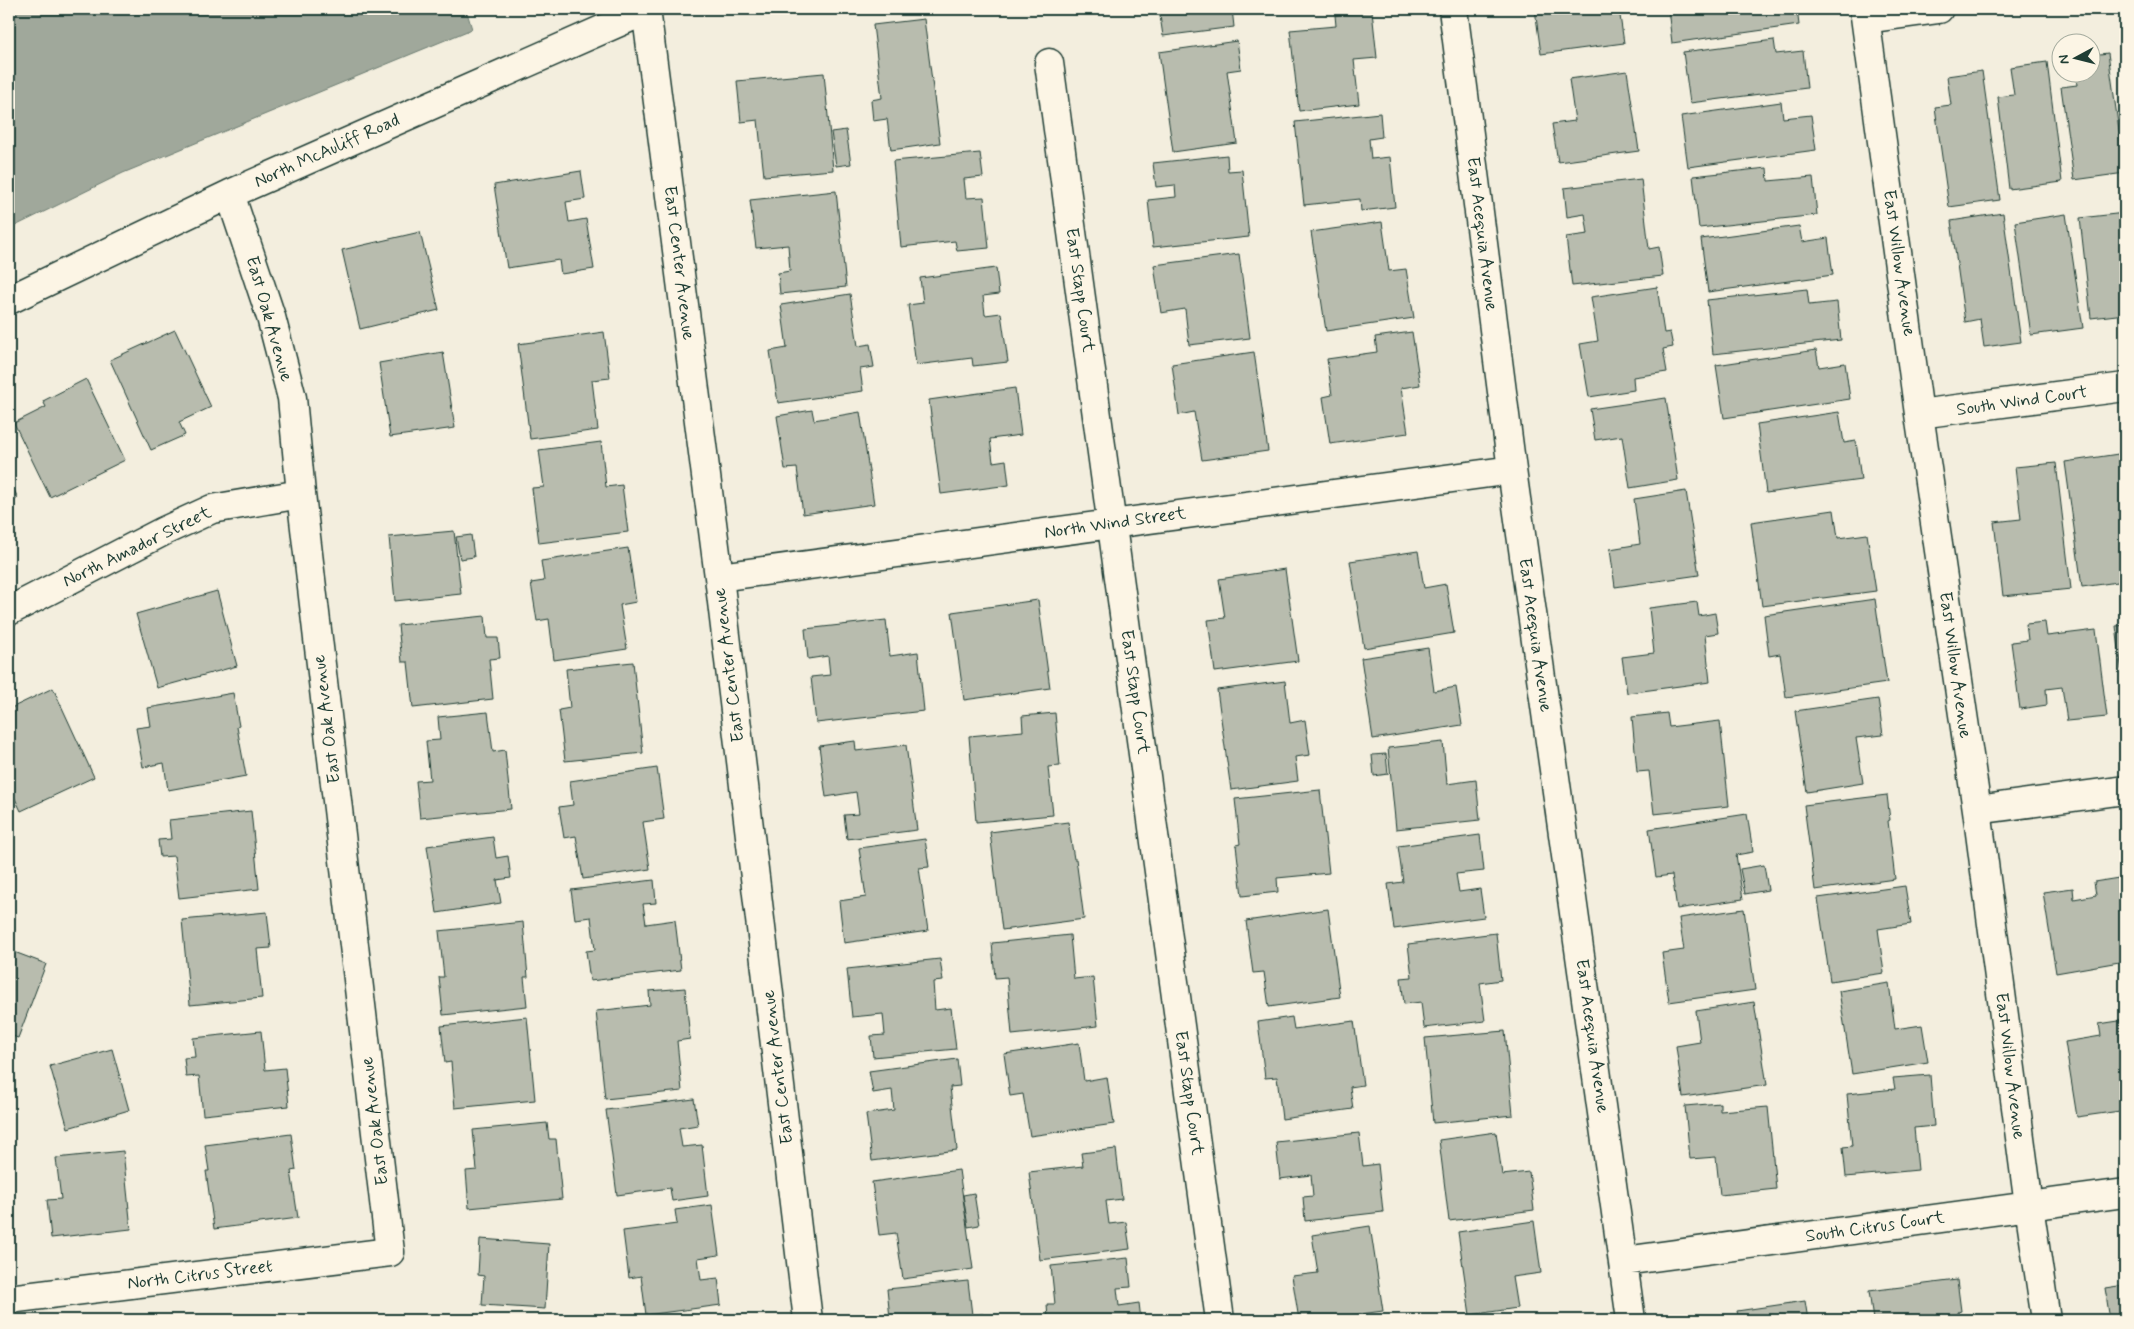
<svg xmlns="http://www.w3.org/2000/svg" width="2134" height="1329" viewBox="0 0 2134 1329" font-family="Mynerve,sans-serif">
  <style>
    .water { fill: #a0a89b; stroke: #6c7d72 }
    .building { fill: #b8bcae; stroke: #1f3d34 }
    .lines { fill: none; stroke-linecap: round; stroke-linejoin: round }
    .minor-casing { stroke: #1f3d34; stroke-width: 31 }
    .minor { stroke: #fcf5e5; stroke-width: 28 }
    .labels { text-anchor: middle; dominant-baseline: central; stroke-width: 4; stroke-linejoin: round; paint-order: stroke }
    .street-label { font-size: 18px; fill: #1f3d34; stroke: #fcf5e5 }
  </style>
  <rect width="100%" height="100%" fill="#f3eede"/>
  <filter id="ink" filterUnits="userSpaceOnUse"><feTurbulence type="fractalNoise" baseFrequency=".02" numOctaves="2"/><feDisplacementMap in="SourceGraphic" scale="10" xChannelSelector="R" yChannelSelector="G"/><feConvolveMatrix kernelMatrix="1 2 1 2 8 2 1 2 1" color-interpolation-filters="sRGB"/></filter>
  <g filter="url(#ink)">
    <path class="water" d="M 9,9 L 466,9 L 472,29 L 123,173 L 9,229 Z"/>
    <path class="building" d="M 1159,9 L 1232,9 L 1234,27 L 1163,36 Z
      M 1535,9 L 1619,9 L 1624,43 L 1541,54 Z
      M 1668,9 L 1797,9 L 1799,25 L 1672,43 Z
      M 1372,11 L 1377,58 L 1354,60 L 1359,104 L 1299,111 L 1290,30 L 1336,26 L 1335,15 Z
      M 924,19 L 940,143 L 891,150 L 887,119 L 873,121 L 871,100 L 882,98 L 873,25 Z
      M 1774,40 L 1776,54 L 1803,51 L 1807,88 L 1690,103 L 1683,52 Z
      M 1237,41 L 1241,69 L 1227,71 L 1237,143 L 1173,152 L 1159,52 Z
      M 2108,53 L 2125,173 L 2074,180 L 2061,87 L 2077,85 L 2075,72 L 2092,72 L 2092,55 Z
      M 2047,62 L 2062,182 L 2009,189 L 1998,97 L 2014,95 L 2010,67 Z
      M 1627,71 L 1639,151 L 1558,162 L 1552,124 L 1575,121 L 1569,79 Z
      M 1982,71 L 2000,200 L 1949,207 L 1935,107 L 1951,105 L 1947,76 Z
      M 824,73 L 833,170 L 764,176 L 758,120 L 741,122 L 737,81 Z
      M 1781,102 L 1783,118 L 1811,115 L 1816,150 L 1688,167 L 1681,116 Z
      M 1380,113 L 1382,137 L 1369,139 L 1371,159 L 1390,157 L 1395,207 L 1361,211 L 1360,199 L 1304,205 L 1295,122 Z
      M 846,130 L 851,164 L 836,166 L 831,132 Z
      M 980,153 L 983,177 L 964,179 L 966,198 L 984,197 L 989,248 L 957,251 L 955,241 L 901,247 L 893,161 Z
      M 1227,155 L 1228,171 L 1242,170 L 1249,237 L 1153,247 L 1148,200 L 1176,197 L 1175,185 L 1156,187 L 1153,163 Z
      M 1767,168 L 1768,181 L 1813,177 L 1817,215 L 1699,228 L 1693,176 Z
      M 581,171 L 585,199 L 566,202 L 569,222 L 586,219 L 594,269 L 561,274 L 559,260 L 507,268 L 494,185 Z
      M 1641,179 L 1649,249 L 1659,247 L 1663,276 L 1572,286 L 1566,237 L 1588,234 L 1585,214 L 1567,217 L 1564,188 Z
      M 836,191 L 846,287 L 780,294 L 778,273 L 790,271 L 788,245 L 756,248 L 750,200 Z
      M 2003,213 L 2021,342 L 1984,347 L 1980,319 L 1965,322 L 1951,221 Z
      M 2125,213 L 2125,314 L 2091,318 L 2080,218 Z
      M 2066,214 L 2083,328 L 2031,335 L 2015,222 Z
      M 1382,222 L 1389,271 L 1406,269 L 1414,318 L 1326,331 L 1311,232 Z
      M 1799,226 L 1802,242 L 1828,238 L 1833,275 L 1708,292 L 1701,239 Z
      M 420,232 L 439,310 L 360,329 L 342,250 Z
      M 1239,254 L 1250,338 L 1189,345 L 1185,309 L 1161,313 L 1154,265 Z
      M 996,268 L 999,294 L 983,296 L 985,315 L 1001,313 L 1008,362 L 973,366 L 972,358 L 916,365 L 908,305 L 923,303 L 920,278 Z
      M 1657,287 L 1664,333 L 1670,332 L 1673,347 L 1663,349 L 1667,372 L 1633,377 L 1634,390 L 1589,397 L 1580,344 L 1598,341 L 1591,297 Z
      M 1807,289 L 1809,305 L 1837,302 L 1841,340 L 1713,354 L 1707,300 Z
      M 850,294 L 858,346 L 870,344 L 874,367 L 860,369 L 863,391 L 778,403 L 770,351 L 787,348 L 781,305 Z
      M 175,330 L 211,407 L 179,422 L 185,435 L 151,450 L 110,360 Z
      M 604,332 L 610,378 L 592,380 L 598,430 L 530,439 L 518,344 Z
      M 1412,332 L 1420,385 L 1401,388 L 1408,433 L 1330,444 L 1323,397 L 1332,395 L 1327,359 L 1377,352 L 1375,337 Z
      M 1816,350 L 1819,367 L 1845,363 L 1850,399 L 1724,418 L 1716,365 Z
      M 443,352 L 455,428 L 390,437 L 379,363 Z
      M 1254,352 L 1268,451 L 1202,460 L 1194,412 L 1179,415 L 1172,364 Z
      M 86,379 L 125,460 L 50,497 L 14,423 L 46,407 L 43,401 Z
      M 1015,388 L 1021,435 L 990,439 L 993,462 L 1006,460 L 1009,485 L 941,494 L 929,400 Z
      M 1666,398 L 1678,480 L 1630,488 L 1622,436 L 1595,440 L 1590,409 Z
      M 812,410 L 814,420 L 860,412 L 874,504 L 803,514 L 797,468 L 785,469 L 777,416 Z
      M 1839,412 L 1844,443 L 1856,441 L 1861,480 L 1766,493 L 1757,424 Z
      M 601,442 L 606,487 L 622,485 L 628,532 L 539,543 L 532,488 L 544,487 L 539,450 Z
      M 2125,453 L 2125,581 L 2082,587 L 2065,462 Z
      M 2056,463 L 2071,589 L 2003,596 L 1994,522 L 2021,519 L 2015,467 Z
      M 9,480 L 18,498 L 9,503 Z
      M 1686,491 L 1699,575 L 1615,587 L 1610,549 L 1640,544 L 1634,499 Z
      M 1834,510 L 1838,538 L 1867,534 L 1876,591 L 1762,606 L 1751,522 Z
      M 454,531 L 461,594 L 395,601 L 389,537 Z
      M 471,535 L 474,557 L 460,559 L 456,537 Z
      M 628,548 L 636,602 L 620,605 L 627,649 L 554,660 L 549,619 L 537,621 L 531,583 L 544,581 L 541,561 Z
      M 1418,551 L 1424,588 L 1446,584 L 1454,633 L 1364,648 L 1350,561 Z
      M 1285,569 L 1298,661 L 1215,672 L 1208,620 L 1225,618 L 1219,579 Z
      M 217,591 L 237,666 L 157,688 L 136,614 Z
      M 1875,599 L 1887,683 L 1786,697 L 1780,654 L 1769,656 L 1764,615 Z
      M 1038,600 L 1050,688 L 964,700 L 952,612 Z
      M 1697,602 L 1699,616 L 1715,613 L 1718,633 L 1705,635 L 1710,682 L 1627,693 L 1622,657 L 1654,653 L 1649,608 Z
      M 485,616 L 487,638 L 498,638 L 500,658 L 489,659 L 493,699 L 413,708 L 408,662 L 402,662 L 398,625 Z
      M 886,620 L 890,656 L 918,652 L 924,711 L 816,723 L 811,677 L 830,675 L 828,656 L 808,659 L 805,629 Z
      M 2045,622 L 2047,636 L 2096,630 L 2107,717 L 2067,721 L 2062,687 L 2046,689 L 2047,705 L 2020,709 L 2011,642 L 2028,640 L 2026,624 Z
      M 2125,625 L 2125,697 L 2116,626 Z
      M 1428,648 L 1434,691 L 1456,687 L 1462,725 L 1373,739 L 1361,658 Z
      M 633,662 L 643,753 L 565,761 L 559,710 L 570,708 L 566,669 Z
      M 1285,681 L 1290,723 L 1305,720 L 1310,755 L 1295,757 L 1298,781 L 1231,790 L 1217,690 Z
      M 53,688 L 94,777 L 21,811 L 9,786 L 9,709 Z
      M 233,693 L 239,726 L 237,727 L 246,776 L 168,790 L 164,763 L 143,767 L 136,728 L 151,726 L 148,708 Z
      M 1878,699 L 1883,735 L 1856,738 L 1863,783 L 1807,792 L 1795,711 Z
      M 488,712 L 493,752 L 505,750 L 511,809 L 420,818 L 416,781 L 430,780 L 426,741 L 440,740 L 438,717 Z
      M 1055,713 L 1060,766 L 1048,767 L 1053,815 L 976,822 L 969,736 L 1023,731 L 1022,716 Z
      M 1667,713 L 1669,727 L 1720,721 L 1729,806 L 1654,814 L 1649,771 L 1637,772 L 1632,717 Z
      M 855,741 L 856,751 L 906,745 L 917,830 L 847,839 L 844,815 L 859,814 L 856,792 L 826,797 L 819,746 Z
      M 1443,742 L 1447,784 L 1476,780 L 1480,820 L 1396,829 L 1388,748 Z
      M 1386,754 L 1388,774 L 1374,776 L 1372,755 Z
      M 657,768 L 664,819 L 643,822 L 650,869 L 583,879 L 576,836 L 564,838 L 559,807 L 573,805 L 570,781 Z
      M 1320,790 L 1329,873 L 1277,878 L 1278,892 L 1242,896 L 1236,845 L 1240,844 L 1235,799 Z
      M 1887,795 L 1890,820 L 1888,821 L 1895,879 L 1815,890 L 1804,805 Z
      M 251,811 L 259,889 L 179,898 L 174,856 L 160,857 L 158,840 L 171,839 L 169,820 Z
      M 1747,814 L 1753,852 L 1736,855 L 1743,899 L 1677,909 L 1672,875 L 1656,877 L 1649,829 Z
      M 1068,822 L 1074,859 L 1076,859 L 1084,919 L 1002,930 L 990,832 Z
      M 1480,835 L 1484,871 L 1456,874 L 1459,892 L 1480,889 L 1484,917 L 1394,929 L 1388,884 L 1403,882 L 1398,846 Z
      M 493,837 L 496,858 L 508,856 L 511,878 L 497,880 L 501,903 L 437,913 L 427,846 Z
      M 925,839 L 929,867 L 919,868 L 928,931 L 844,943 L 839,901 L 866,897 L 859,848 Z
      M 1764,865 L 1768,890 L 1745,894 L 1740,869 Z
      M 2125,877 L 2125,961 L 2056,973 L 2043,892 L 2073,888 L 2074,899 L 2096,895 L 2094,882 Z
      M 654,880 L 656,903 L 643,904 L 646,924 L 675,920 L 681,970 L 590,981 L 586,951 L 595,950 L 591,917 L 575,919 L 571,890 Z
      M 1905,886 L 1911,924 L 1878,929 L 1884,973 L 1830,981 L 1818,898 Z
      M 1328,909 L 1340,997 L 1269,1007 L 1264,972 L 1253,973 L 1246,921 Z
      M 1744,909 L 1755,990 L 1669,1002 L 1662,953 L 1684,950 L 1679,918 Z
      M 267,912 L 271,948 L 257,949 L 262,998 L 190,1005 L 182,920 Z
      M 523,922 L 528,977 L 524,977 L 527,1006 L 443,1015 L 439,977 L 444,977 L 439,931 Z
      M 1496,933 L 1501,980 L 1480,983 L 1485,1021 L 1424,1028 L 1421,1002 L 1404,1004 L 1401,978 L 1412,977 L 1408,944 Z
      M 1070,935 L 1074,979 L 1093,977 L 1098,1026 L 1012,1035 L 1007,977 L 995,978 L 992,943 Z
      M 9,950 L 46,964 L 18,1038 L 9,1035 Z
      M 940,959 L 943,981 L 933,982 L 935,1010 L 951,1008 L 956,1049 L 873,1057 L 871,1036 L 885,1035 L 883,1014 L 852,1017 L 847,969 Z
      M 1889,983 L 1895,1029 L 1922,1025 L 1928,1062 L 1852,1074 L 1839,991 Z
      M 685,988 L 690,1039 L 677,1041 L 682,1091 L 605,1099 L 596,1011 L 650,1005 L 649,991 Z
      M 1754,1002 L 1767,1085 L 1683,1097 L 1676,1046 L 1700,1042 L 1696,1011 Z
      M 527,1017 L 535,1100 L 455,1108 L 451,1062 L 445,1063 L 441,1026 Z
      M 1292,1017 L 1294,1029 L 1354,1021 L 1363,1085 L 1350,1087 L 1353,1109 L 1282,1119 L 1277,1077 L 1265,1078 L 1258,1022 Z
      M 2125,1020 L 2125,1121 L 2122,1122 L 2120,1111 L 2077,1117 L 2065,1042 L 2101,1036 L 2099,1024 Z
      M 261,1031 L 265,1070 L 285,1068 L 289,1106 L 203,1115 L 199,1076 L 186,1077 L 184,1058 L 195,1057 L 193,1038 Z
      M 1505,1031 L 1513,1115 L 1433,1123 L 1425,1038 Z
      M 1079,1043 L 1084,1081 L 1107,1077 L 1114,1124 L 1030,1136 L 1023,1094 L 1010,1096 L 1004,1054 Z
      M 112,1049 L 129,1110 L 68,1128 L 50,1066 Z
      M 957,1059 L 960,1086 L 950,1087 L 957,1150 L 872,1161 L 866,1114 L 894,1110 L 892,1090 L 873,1093 L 869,1071 Z
      M 1930,1075 L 1934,1126 L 1914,1128 L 1918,1170 L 1846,1177 L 1843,1147 L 1852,1146 L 1847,1094 L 1895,1089 L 1893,1078 Z
      M 694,1099 L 698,1125 L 679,1128 L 682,1147 L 702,1145 L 708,1196 L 672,1201 L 670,1188 L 617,1195 L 606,1110 Z
      M 1720,1103 L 1720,1111 L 1768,1107 L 1776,1189 L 1720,1195 L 1716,1157 L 1690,1159 L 1685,1106 Z
      M 547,1123 L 549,1139 L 556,1139 L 562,1199 L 469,1208 L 466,1171 L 477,1170 L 473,1130 Z
      M 1496,1132 L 1502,1175 L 1529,1172 L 1534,1210 L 1449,1221 L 1439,1140 Z
      M 1359,1133 L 1363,1166 L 1378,1164 L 1383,1212 L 1305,1221 L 1303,1197 L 1313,1196 L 1311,1175 L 1280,1179 L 1276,1142 Z
      M 291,1134 L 296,1170 L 291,1171 L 298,1218 L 214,1229 L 206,1171 L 209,1171 L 205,1145 Z
      M 1116,1149 L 1122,1199 L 1106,1201 L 1109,1224 L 1126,1222 L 1130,1249 L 1040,1260 L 1029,1172 L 1083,1166 L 1081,1153 Z
      M 123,1151 L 131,1229 L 51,1238 L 47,1200 L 61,1199 L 56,1158 Z
      M 959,1170 L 973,1269 L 903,1279 L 896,1233 L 879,1235 L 872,1182 Z
      M 974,1193 L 979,1225 L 968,1227 L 963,1195 Z
      M 712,1205 L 719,1255 L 698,1258 L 701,1280 L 718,1278 L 721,1305 L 646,1315 L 641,1276 L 629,1278 L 623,1231 L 677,1224 L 675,1210 Z
      M 1534,1221 L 1541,1273 L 1512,1277 L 1517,1308 L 1470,1315 L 1458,1232 Z
      M 1370,1226 L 1383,1311 L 1317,1320 L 1299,1320 L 1292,1276 L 1318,1273 L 1312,1235 Z
      M 480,1239 L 549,1244 L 545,1309 L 482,1305 L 484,1276 L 478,1275 Z
      M 1128,1258 L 1131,1287 L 1117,1288 L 1119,1306 L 1139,1303 L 1141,1320 L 1048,1320 L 1047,1304 L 1055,1304 L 1051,1266 Z
      M 1957,1280 L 1961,1311 L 1958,1312 L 1959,1320 L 1873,1320 L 1869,1291 Z
      M 968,1281 L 972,1315 L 983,1314 L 983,1320 L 911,1320 L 911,1316 L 890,1318 L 887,1289 Z
      M 2125,1285 L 2125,1320 L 2110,1320 L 2105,1288 Z
      M 1805,1301 L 1808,1320 L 1739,1320 L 1737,1311 Z
      M 723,1317 L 724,1320 L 691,1320 Z"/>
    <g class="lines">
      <defs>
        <path id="minor" d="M 646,9 L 719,577 L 808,1320
          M 1453,9 L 1512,470 L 1631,1320
          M 1864,9 L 1919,414 L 1977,810 L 2029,1206 L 2046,1320
          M 1866,19 L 1939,9
          M 1049,63 L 1220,1320
          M 9,300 L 230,194 L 649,9
          M 1919,414 L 2125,387
          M 719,577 L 1512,470
          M 9,611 L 164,531 L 212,509 L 301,494
          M 1977,810 L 2125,790
          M 1624,1261 L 2125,1193
          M 9,1299 L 390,1252 L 301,494 L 292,398 L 271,317 L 230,194"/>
      </defs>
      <use href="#minor" class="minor-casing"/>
      <use href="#minor" class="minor"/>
    </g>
  </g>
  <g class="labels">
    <g class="street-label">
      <text transform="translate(327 151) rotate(-24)">North McAuliff Road</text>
      <text transform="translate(1482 234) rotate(83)">East Acequia Avenue</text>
      <text transform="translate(679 263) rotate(83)">East Center Avenue</text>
      <text transform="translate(1899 263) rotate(82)">East Willow Avenue</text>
      <text transform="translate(1080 290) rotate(82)">East Stapp Court</text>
      <text transform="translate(269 319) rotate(74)">East Oak Avenue</text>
      <text transform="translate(2022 401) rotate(-8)">South Wind Court</text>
      <text transform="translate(1115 523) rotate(-8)">North Wind Street</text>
      <text transform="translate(137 547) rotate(-26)">North Amador Street</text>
      <text transform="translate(1535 635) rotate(82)">East Acequia Avenue</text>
      <text transform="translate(729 665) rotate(-97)">East Center Avenue</text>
      <text transform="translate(1955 665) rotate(82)">East Willow Avenue</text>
      <text transform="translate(1135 692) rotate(82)">East Stapp Court</text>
      <text transform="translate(327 719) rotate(-97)">East Oak Avenue</text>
      <text transform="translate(1592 1036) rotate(82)">East Acequia Avenue</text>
      <text transform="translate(2010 1066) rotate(83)">East Willow Avenue</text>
      <text transform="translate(778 1067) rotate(-97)">East Center Avenue</text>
      <text transform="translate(1189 1093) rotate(82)">East Stapp Court</text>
      <text transform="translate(375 1121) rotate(-97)">East Oak Avenue</text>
      <text transform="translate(1875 1227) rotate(-8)">South Citrus Court</text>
      <text transform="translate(200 1275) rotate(-7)">North Citrus Street</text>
    </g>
  </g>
  <rect width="2134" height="1329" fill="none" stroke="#fcf5e5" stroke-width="30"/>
  <rect x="15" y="15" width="2104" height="1299" fill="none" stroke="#1f3d34" stroke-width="2" filter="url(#ink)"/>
  <g transform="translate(2076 58) rotate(263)"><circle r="24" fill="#fcf5e5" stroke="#a4ab9e"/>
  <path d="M0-4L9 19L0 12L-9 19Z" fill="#1f3d34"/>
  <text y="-8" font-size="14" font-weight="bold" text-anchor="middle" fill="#1f3d34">N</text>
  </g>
</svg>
